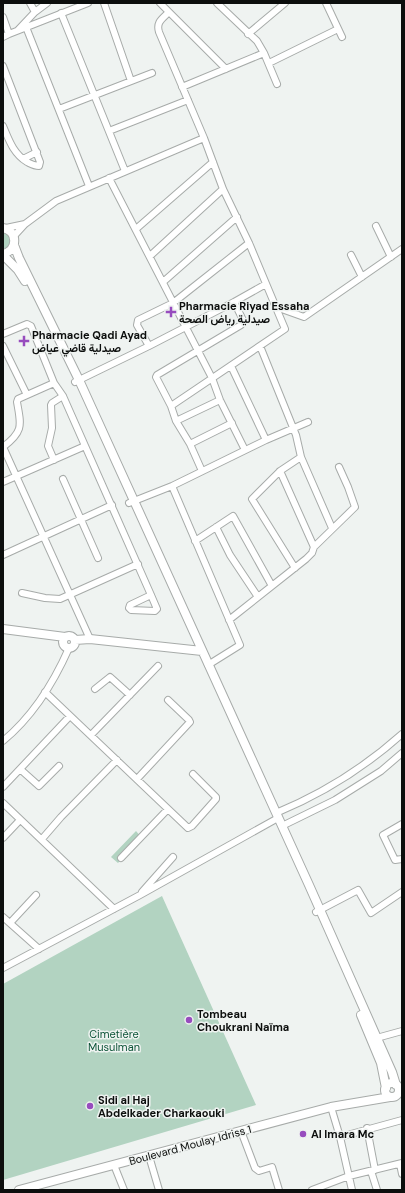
<svg xmlns="http://www.w3.org/2000/svg" width="405" height="1193" viewBox="0 0 405 1193" font-family="'DM Sans',Vazirmatn,sans-serif">
  <style>
    .green { fill: #b2d3c1 }
    .lines { fill: none; stroke-linecap: round; stroke-linejoin: round }
    .street-casing { stroke: #a7aba9; stroke-width: 8 }
    .secondary-casing { stroke: #a7aba9; stroke-width: 10 }
    .street { stroke: #fff; stroke-width: 6 }
    .secondary { stroke: #fff; stroke-width: 8 }
    .poi-dot { fill: #974cbe; stroke: #eff3f1; stroke-width: 1.5 }
    .labels { text-anchor: middle; dominant-baseline: central; stroke-width: 3; stroke-linejoin: round; paint-order: stroke }
    .poi-label { font-size: 11px; font-weight: bold; fill: #0c0e0d; stroke: #eff3f1; text-anchor: start }
    .park-label { font-size: 11px; fill: #0e5539; stroke: #eff3f1 }
    .street-label { font-size: 11px; fill: #0c0e0d; stroke: #eff3f1 }
  </style>
  <rect width="100%" height="100%" fill="#eff3f1"/>
  <path class="green" d="M 3,229 L 14,237 L 8,248 L 3,248 Z
    M 136,831 L 142,838 L 118,863 L 111,857 Z
    M 162,896 L 256,1105 L 3,1180 L 3,984 Z"/>
  <g class="lines">
    <defs>
      <path id="street" d="M 30,3 L 35,12
        M 104,3 L 131,81
        M 160,3 L 226,69
        M 217,3 L 257,41 L 264,53 L 277,84
        M 326,3 L 342,37
        M 169,12 C 162,19 156,22 159,32 L 204,138 L 223,189 L 249,243 L 285,329 L 171,406 L 176,421 L 190,444 L 202,471
        M 61,13 L 125,171
        M 3,17 L 9,34 L 3,37
        M 26,27 L 89,186
        M 18,30 L 35,12 L 47,3
        M 9,34 L 88,3
        M 248,34 L 285,3
        M 269,63 L 338,29
        M 3,66 L 40,162 L 39,166 C 34,166 31,164 27,162 C 13,153 9,140 3,126
        M 182,87 L 264,53
        M 59,109 L 152,73
        M 109,131 L 188,100
        M 23,159 L 37,152
        M 109,178 L 212,378 L 220,400 L 245,450
        M 376,226 L 391,257
        M 6,228 L 25,224
        M 136,229 L 213,162
        M 14,236 L 25,224 L 56,201 L 204,138
        M 351,255 L 362,277
        M 150,256 L 223,189
        M 163,282 L 237,217
        M 276,307 L 304,317 L 402,249
        M 3,334 L 27,324 L 31,326 L 54,383 L 63,396 L 151,595 L 157,609 L 155,611 L 131,610 L 129,608 L 130,605 L 151,595
        M 3,346 L 27,395
        M 149,346 L 137,325 L 138,320 L 173,303 L 249,243
        M 260,346 L 296,435 L 301,457 L 332,528
        M 231,366 L 266,440
        M 75,382 L 149,346 L 234,302 L 266,284
        M 171,406 L 156,377 L 157,375 L 241,325 L 243,320 L 234,302
        M 176,421 L 220,400
        M 190,444 L 232,423
        M 3,447 L 90,639
        M 3,447 C 24,431 21,425 17,402 L 18,399 L 54,383
        M 54,460 L 48,446 L 52,428 L 51,405 L 52,403 L 63,396
        M 280,471 L 314,547
        M 63,479 L 98,558
        M 3,482 L 85,446
        M 172,486 L 240,645 L 208,665
        M 129,503 L 172,486 L 266,440 L 308,422
        M 216,527 L 230,555 L 258,597
        M 195,541 L 233,516 L 272,586
        M 3,555 L 112,505
        M 295,568 L 252,499 L 280,471 L 301,457
        M 22,593 L 45,598 L 60,599 L 138,564
        M 229,620 L 306,559 L 312,553 L 314,547 L 355,507 L 348,487 L 339,467
        M 95,689 L 110,677 L 130,695
        M 45,692 L 188,828 L 192,826 L 216,799 L 216,797 L 193,774
        M 91,735 L 158,666
        M 3,741 C 32,717 54,682 69,648
        M 20,769 L 39,786 L 59,766
        M 137,779 L 190,722 L 189,720 L 168,700
        M 3,787 L 70,716
        M 3,803 L 114,909
        M 276,813 C 322,794 365,767 402,734
        M 402,824 L 383,835 L 395,860 L 402,859
        M 282,826 L 335,800 L 381,771 L 402,753
        M 3,838 L 20,820
        M 42,839 L 61,817 L 117,760
        M 121,858 L 168,809
        M 142,892 L 173,857
        M 316,912 L 358,890 L 371,913 L 402,892
        M 3,917 L 39,949
        M 10,923 L 36,895
        M 3,968 L 140,895 L 278,818
        M 373,1039 L 402,1031
        M 331,1107 L 340,1137 L 352,1190
        M 367,1128 L 375,1170
        M 241,1131 L 255,1168 L 259,1171 L 272,1167 L 279,1190
        M 340,1137 L 402,1120
        M 149,1156 L 159,1190
        M 400,1164 L 402,1174
        M 114,1165 L 124,1190
        M 371,1171 L 377,1190
        M 312,1190 L 349,1176 L 402,1163"/>
      <path id="secondary" d="M 3,228 C 18,231 18,250 3,254
        M 14,245 L 19,258 L 79,380 L 309,885 L 392,1072 L 396,1085
        M 3,255 L 18,270 L 25,281
        M 3,629 L 65,637
        M63 642a6 6 0 1 1 12 0a6 6 0 1 1-12 0Z
        M 75,640 L 90,639 L 202,651
        M 361,1015 L 381,1063 L 386,1088
        M385 1090a7 7 0 1 1 14 0a7 7 0 1 1-14 0Z
        M 19,1190 L 331,1107 L 390,1097"/>
    </defs>
    <use href="#street" class="street-casing"/>
    <use href="#secondary" class="secondary-casing"/>
    <use href="#street" class="street"/>
    <use href="#secondary" class="secondary"/>
  </g>
  <g class="poi-dot">
    <path d="M169 306h4v4h4v4h-4v4h-4v-4h-4v-4h4z"/>
    <path d="M22 335h4v4h4v4h-4v4h-4v-4h-4v-4h4z"/>
    <circle cx="189" cy="1020" r="4"/>
    <circle cx="90" cy="1106" r="4"/>
    <circle cx="303" cy="1134" r="4"/>
  </g>
  <g class="labels">
    <g class="poi-label">
      <text x="179" y="306">Pharmacie Riyad Essaha<tspan x="179" dy="13">صيدلية رياض الصحة</tspan></text>
      <text x="32" y="335">Pharmacie Qadi Ayad<tspan x="32" dy="13">صيدلية قاضي عياض</tspan></text>
      <text x="197" y="1014">Tombeau<tspan x="197" dy="13">Choukrani Naïma</tspan></text>
      <text x="98" y="1100">Sidi al Haj<tspan x="98" dy="13">Abdelkader Charkaouki</tspan></text>
      <text x="311" y="1134">Al Imara Mc</text>
    </g>
    <g class="park-label">
      <text x="114" y="1034">Cimetière<tspan x="114" dy="13">Musulman</tspan></text>
    </g>
    <g class="street-label">
      <text transform="translate(190 1145) rotate(-15)">Boulevard Moulay Idriss 1</text>
    </g>
  </g>
  <rect width="405" height="1193" fill="none" stroke="#0c0e0d" stroke-width="8"/>
</svg>
